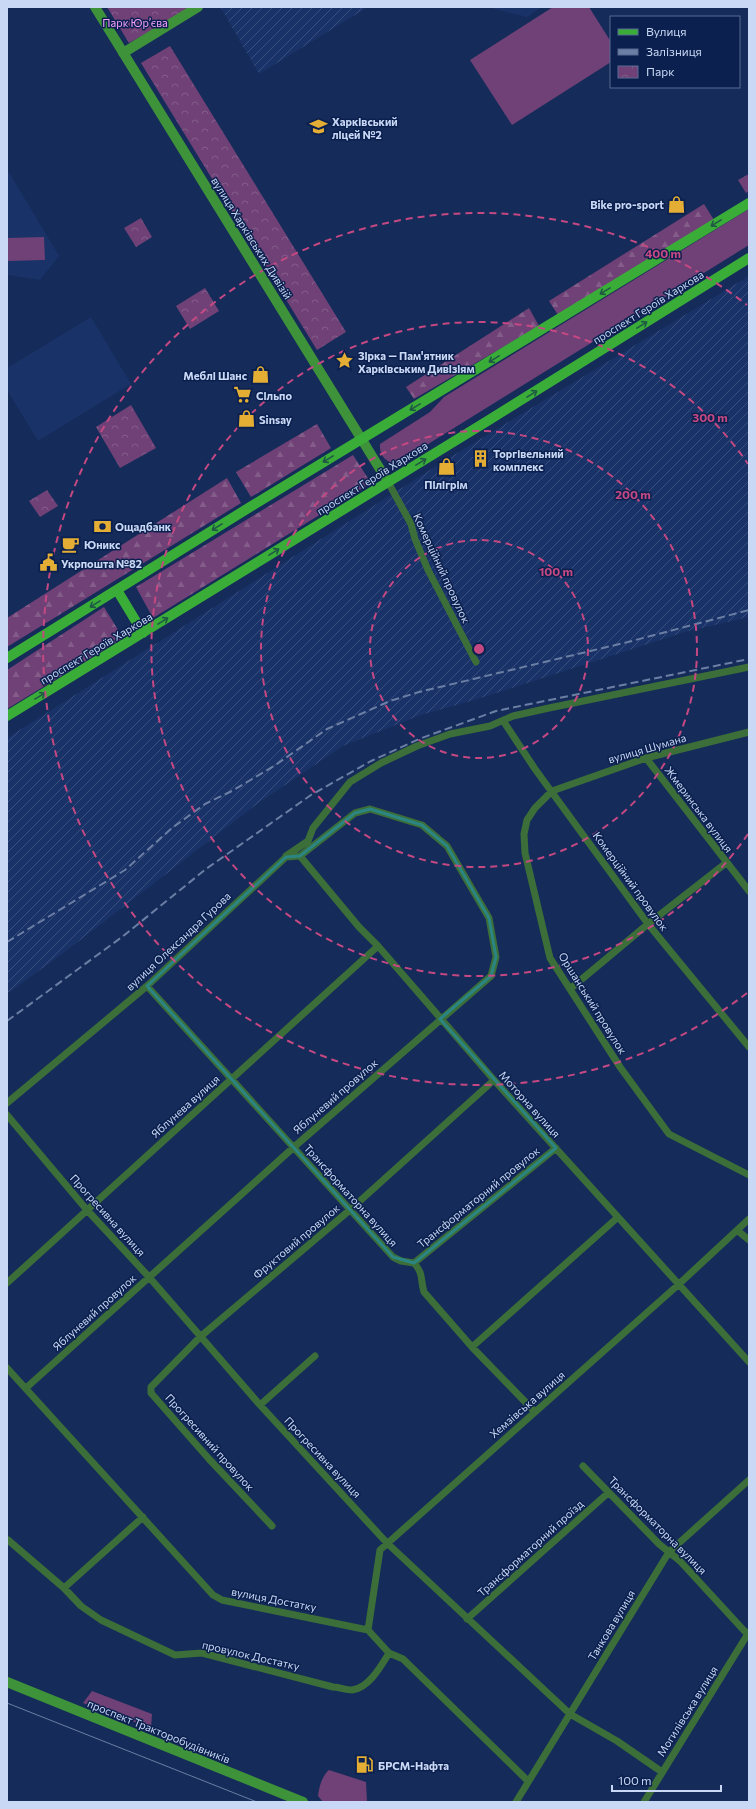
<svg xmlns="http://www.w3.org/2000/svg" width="756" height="1809" viewBox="0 0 756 1809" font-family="Commissioner,sans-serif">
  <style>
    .built { fill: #193267 }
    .industrial { fill: url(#industrial-furrows) }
    .grass { fill: #704176 }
    .forest { fill: url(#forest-firs) }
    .park { fill: url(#park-crowns) }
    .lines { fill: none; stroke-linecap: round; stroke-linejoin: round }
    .street { stroke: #3c6e39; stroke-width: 7 }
    .secondary { stroke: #3d923a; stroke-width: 10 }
    .primary { stroke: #3aad38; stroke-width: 10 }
    .tram { stroke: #6b7ea4; stroke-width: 1 }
    .rail { stroke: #6b7ea4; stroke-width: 2; stroke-dasharray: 8 4; stroke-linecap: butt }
    .oneway { stroke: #1e5845 }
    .marked { fill: none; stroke: #2b8582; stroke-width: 3; stroke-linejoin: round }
    .ring { fill: none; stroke: #c44882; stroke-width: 2; stroke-dasharray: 7 5 }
    .labels { text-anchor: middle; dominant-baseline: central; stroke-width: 3; stroke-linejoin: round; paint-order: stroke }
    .park-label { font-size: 11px; fill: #f3a1fd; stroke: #0b204e }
    .poi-label { font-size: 11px; font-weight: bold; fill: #c8d8f5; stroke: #0b204e; text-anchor: start }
    .street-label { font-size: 11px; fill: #c8d8f5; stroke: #0b204e }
    .centre { fill: #c44882; stroke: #0b204e; stroke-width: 2 }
    .ring-label { font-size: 12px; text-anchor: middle; font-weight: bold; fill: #c44882; stroke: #0b204e; stroke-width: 3; stroke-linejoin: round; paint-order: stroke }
  </style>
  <defs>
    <pattern id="industrial-furrows" width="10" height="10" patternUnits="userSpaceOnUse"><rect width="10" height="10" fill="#193267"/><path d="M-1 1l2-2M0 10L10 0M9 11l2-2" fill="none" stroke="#394f7d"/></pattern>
    <pattern id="forest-firs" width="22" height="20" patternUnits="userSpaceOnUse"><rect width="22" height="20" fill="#704176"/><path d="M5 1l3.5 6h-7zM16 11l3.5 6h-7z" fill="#835c8a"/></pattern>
    <pattern id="park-crowns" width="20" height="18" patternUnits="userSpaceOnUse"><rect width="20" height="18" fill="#704176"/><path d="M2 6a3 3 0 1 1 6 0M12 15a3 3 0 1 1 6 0" fill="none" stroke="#835c8a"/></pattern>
  </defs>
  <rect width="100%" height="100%" fill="#152b59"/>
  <path class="built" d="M 493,7 L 542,7 L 527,17 L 494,9 Z
    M 7,169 L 59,256 L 40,280 L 7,275 Z
    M 91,317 L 131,384 L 38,441 L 7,390 L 7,368 Z"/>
  <path class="industrial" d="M 223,7 L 368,7 L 259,74 L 221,8 Z
    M 749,276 L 749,617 L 685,632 L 478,699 L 421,715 L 343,746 L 257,804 L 66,951 L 7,994 L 7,738 L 449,458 Z"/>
  <path class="grass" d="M 553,7 L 589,7 L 611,42 L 611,62 L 512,125 L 470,60 Z
    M 749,209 L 749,245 L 396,464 C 386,462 379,456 380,444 L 430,412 L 444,397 Z
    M 44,237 L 45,260 L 7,261 L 7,238 Z
    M 92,1691 L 152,1714 L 151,1728 L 83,1703 Z
    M 329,1770 L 366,1782 L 367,1802 L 323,1802 L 318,1796 C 319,1787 322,1776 329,1770 Z"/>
  <path class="forest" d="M 749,174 L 749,191 L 746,193 L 738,180 Z
    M 704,204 L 714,220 L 558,315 L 549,301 Z
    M 529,308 L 539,326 L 414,399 L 406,387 Z
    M 317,424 L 331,448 L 251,497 L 236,472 Z
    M 353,455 L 371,483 L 153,618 L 136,587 Z
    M 227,478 L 241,503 L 7,647 L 7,618 Z
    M 104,607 L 123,638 L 7,709 L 7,670 Z"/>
  <path class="park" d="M 107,7 L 194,7 L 129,43 Z
    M 170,46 L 346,332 L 317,350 L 141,63 Z
    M 141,218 L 152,237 L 136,247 L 124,228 Z
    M 205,288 L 219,311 L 190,329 L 176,306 Z
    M 131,405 L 156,448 L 120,468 L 96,427 Z
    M 47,490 L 58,506 L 40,517 L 29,501 Z"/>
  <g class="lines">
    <path class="street" d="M 388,482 L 411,524 L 415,539 L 428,570 L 476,662
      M 504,722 L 535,769 L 648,924 L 749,1047
      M 749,732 L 646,758 L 552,791 L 535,808 L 527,820 L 524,834 L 525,853 L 550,958 L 620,1067 L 669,1134 L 749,1175
      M 646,758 L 749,891
      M 286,856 L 308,841 L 313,828 L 350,782 L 381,763 L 417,746 L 450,734 L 490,726 L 513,716 L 549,708 L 749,667
      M 300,856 L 359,927 L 378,946 L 494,1080 L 749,1362
      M 147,986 L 393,1257 L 401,1261 L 414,1263 C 424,1274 420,1279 424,1292 L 472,1347 L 535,1412
      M 570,989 L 648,924 L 726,863
      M 7,1103 L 147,986 L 286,857 L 300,856 L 355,813 L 370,809 L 422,825 L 447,846 L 489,918 L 496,957 L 491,976 L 294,1147 L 26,1388
      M 7,1115 L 87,1210 L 149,1277 L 260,1405 L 387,1543 L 570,1714 L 617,1741 L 662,1772
      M 738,1231 L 749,1240
      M 414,1263 L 556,1148
      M 7,1283 L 378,946
      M 472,1347 L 617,1218
      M 7,1368 L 213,1595 L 222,1600 L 368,1630 L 389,1653 L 403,1659 L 528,1781
      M 260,1405 L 315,1356
      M 583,1466 L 659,1544 L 680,1561 L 749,1636
      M 272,1526 L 209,1459 L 151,1393 L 151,1387 L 200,1337 L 351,1209 L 494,1080
      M 8,1540 L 64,1588 L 81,1606 L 101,1620 L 175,1655 L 202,1653 L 333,1687 C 338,1687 346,1690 352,1690 C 369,1688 381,1666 389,1653
      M 64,1588 L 143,1517
      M 467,1619 L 608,1493
      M 368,1630 L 380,1550 L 678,1285 L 749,1219
      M 516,1802 L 669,1552 L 749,1480
      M 644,1802 L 749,1632"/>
    <path class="secondary" d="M 95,7 L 388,482
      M 123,53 L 198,7
      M 7,1682 L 303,1802"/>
    <path class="primary" d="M 117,590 L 143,633
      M 7,658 L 250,507 L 749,203
      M 7,716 L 489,420 L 749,258"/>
    <path class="tram" d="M 7,1703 L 257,1802"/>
    <path class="rail" d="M 7,942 L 125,870 L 172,828 L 205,804 L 232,791 L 274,766 L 327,729 L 390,701 L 419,692 L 628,642 L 749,610
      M 7,1021 L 122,937 L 206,869 L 311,795 L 371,761 L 419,739 L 496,711 L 749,659"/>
  </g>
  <defs><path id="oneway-shaft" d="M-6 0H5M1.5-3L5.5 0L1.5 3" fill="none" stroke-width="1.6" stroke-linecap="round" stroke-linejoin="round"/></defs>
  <g class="oneway">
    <use href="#oneway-shaft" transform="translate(716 223) rotate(149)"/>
    <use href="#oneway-shaft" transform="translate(605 291) rotate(149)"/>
    <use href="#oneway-shaft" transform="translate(642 325) rotate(-32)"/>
    <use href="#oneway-shaft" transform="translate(494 359) rotate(149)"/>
    <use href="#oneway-shaft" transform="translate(532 394) rotate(-32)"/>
    <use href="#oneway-shaft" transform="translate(415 407) rotate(149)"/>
    <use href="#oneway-shaft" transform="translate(328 459) rotate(149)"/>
    <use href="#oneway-shaft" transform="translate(421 462) rotate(-31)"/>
    <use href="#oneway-shaft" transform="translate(217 527) rotate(148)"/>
    <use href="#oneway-shaft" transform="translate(274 552) rotate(-32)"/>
    <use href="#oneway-shaft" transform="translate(95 604) rotate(148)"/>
    <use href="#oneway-shaft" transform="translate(163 621) rotate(-32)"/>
    <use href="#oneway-shaft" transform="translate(40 696) rotate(-31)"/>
  </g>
  <path class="marked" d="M 370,809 L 422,825 L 447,846 L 489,918 L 496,957 L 491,976 L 440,1019 L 556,1148 L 414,1263 L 393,1257 L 147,986 L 286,857 L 300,856 L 355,813 Z"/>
  <g class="ring">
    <circle cx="479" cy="649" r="109"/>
    <circle cx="479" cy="649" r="218"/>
    <path d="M748 834A327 327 0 1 1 748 464"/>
    <path d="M747 993A436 436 0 1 1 747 305"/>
  </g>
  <defs>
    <symbol id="school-bare" viewBox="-9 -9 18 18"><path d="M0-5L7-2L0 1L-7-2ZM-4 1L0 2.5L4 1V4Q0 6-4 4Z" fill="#e4ae35" stroke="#0b204e" stroke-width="2.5" paint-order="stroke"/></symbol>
    <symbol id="shop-bare" viewBox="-9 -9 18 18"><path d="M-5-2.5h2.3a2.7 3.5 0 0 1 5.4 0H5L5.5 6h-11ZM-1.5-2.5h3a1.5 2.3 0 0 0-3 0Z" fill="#e4ae35" stroke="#0b204e" stroke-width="2.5" paint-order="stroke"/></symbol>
    <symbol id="sight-bare" viewBox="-9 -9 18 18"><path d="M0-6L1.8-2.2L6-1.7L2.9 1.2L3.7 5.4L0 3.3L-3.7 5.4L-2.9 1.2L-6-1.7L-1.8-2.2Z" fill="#e4ae35" stroke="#0b204e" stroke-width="2.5" paint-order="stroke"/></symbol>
    <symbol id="supermarket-bare" viewBox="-9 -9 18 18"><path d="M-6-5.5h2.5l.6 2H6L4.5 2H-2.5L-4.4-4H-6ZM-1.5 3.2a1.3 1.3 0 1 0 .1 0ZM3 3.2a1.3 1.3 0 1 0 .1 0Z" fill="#e4ae35" stroke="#0b204e" stroke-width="2.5" paint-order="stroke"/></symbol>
    <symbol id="building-bare" viewBox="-9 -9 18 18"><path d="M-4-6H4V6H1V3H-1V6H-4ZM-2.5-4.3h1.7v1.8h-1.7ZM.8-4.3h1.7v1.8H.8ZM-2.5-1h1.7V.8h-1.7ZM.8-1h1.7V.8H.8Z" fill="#e4ae35" stroke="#0b204e" stroke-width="2.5" paint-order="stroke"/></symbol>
    <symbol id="bank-bare" viewBox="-9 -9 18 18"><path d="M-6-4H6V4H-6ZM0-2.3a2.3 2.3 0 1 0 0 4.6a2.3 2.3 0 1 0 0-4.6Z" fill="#e4ae35" stroke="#0b204e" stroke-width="2.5" paint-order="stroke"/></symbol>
    <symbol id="cafe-bare" viewBox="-9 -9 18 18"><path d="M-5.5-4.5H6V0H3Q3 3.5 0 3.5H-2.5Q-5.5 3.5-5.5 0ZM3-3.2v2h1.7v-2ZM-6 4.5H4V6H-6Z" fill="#e4ae35" stroke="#0b204e" stroke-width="2.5" paint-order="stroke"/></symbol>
    <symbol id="civic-bare" viewBox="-9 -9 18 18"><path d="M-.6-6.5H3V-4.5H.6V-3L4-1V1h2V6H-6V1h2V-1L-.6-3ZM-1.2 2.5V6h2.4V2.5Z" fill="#e4ae35" stroke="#0b204e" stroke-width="2.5" paint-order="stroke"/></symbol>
    <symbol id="fuel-bare" viewBox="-9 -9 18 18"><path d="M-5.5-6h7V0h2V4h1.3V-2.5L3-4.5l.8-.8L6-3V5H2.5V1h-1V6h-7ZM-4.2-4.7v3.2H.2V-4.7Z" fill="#e4ae35" stroke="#0b204e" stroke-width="2.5" paint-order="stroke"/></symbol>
  </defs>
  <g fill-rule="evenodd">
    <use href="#school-bare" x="306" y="114" width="25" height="25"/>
    <use href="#shop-bare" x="664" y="192" width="25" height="25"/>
    <use href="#sight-bare" x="332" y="348" width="25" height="25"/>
    <use href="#shop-bare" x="248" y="362" width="25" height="25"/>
    <use href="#supermarket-bare" x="230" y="382" width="25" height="25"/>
    <use href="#shop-bare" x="234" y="406" width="25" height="25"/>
    <use href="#building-bare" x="468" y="446" width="25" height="25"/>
    <use href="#shop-bare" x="434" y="454" width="25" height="25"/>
    <use href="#bank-bare" x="90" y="514" width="25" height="25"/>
    <use href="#cafe-bare" x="58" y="532" width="25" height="25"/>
    <use href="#civic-bare" x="36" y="550" width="25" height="25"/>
    <use href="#fuel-bare" x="352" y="1752" width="25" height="25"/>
  </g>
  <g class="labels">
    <g class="park-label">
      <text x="135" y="22">Парк Юр’єва</text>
    </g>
    <g class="poi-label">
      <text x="332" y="121">Харківський<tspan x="332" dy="13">ліцей №2</tspan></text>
      <text x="664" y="204" text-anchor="end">Bike pro-sport</text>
      <text x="358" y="355">Зірка — Пам'ятник<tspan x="358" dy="13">Харківським Дивізіям</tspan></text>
      <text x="247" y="375" text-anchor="end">Меблі Шанс</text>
      <text x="256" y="395">Сільпо</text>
      <text x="259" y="419">Sinsay</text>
      <text x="493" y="453">Торгівельний<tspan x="493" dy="13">комплекс</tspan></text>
      <text x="446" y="484" text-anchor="middle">Пілігрім</text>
      <text x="115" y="526">Ощадбанк</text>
      <text x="84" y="544">Юникс</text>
      <text x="61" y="563">Укрпошта №82</text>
      <text x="378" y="1765">БРСМ-Нафта</text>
    </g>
    <g class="street-label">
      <text transform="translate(252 238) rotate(58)">вулиця Харківських Дивізій</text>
      <text transform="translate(648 307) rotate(-32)">проспект Героїв Харкова</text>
      <text transform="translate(372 478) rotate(-32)">проспект Героїв Харкова</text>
      <text transform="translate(442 568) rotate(65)">Комерційний провулок</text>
      <text transform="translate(96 648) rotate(-31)">проспект Героїв Харкова</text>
      <text transform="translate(647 748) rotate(-16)">вулиця Шумана</text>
      <text transform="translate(699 809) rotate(53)">Жмеринська вулиця</text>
      <text transform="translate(631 881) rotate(54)">Комерційний провулок</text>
      <text transform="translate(178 941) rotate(-43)">вулиця Олександра Гурова</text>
      <text transform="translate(593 1003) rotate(58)">Оршанський провулок</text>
      <text transform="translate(335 1096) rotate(-41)">Яблуневий провулок</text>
      <text transform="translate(530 1104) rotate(48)">Моторна вулиця</text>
      <text transform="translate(185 1106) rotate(-42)">Яблунева вулиця</text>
      <text transform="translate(351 1195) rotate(48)">Трансформаторна вулиця</text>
      <text transform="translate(478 1197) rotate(-39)">Трансформаторний провулок</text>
      <text transform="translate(108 1215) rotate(48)">Прогресивна вулиця</text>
      <text transform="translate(296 1241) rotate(-40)">Фруктовий провулок</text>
      <text transform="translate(94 1312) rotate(-42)">Яблуневий провулок</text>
      <text transform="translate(527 1404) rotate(-41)">Хемзівська вулиця</text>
      <text transform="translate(210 1442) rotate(48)">Прогресивний провулок</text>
      <text transform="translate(323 1457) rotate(47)">Прогресивна вулиця</text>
      <text transform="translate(658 1525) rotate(45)">Трансформаторна вулиця</text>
      <text transform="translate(530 1548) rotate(-42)">Трансформаторний проїзд</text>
      <text transform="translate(274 1599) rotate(11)">вулиця Достатку</text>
      <text transform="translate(611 1625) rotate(-59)">Танкова вулиця</text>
      <text transform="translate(251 1655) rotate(13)">провулок Достатку</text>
      <text transform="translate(687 1711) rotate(-58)">Могилівська вулиця</text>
      <text transform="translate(159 1731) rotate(22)">проспект Тракторобудівників</text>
    </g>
  </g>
  <circle cx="479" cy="649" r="6" class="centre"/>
  <g class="ring-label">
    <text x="663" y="258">400 m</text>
    <text x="710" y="422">300 m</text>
    <text x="633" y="499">200 m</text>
    <text x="556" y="576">100 m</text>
  </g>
  <rect width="756" height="1809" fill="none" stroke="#c8d8f5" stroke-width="16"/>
  <rect x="610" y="16" width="130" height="72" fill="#0b204e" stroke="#576a91"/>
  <rect x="618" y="29" width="20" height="6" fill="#3aad38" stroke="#576a91"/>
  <text x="646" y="36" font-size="12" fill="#c8d8f5">Вулиця</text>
  <rect x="618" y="49" width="20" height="6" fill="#6b7ea4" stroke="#576a91"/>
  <text x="646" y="56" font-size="12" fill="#c8d8f5">Залізниця</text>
  <rect x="618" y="66" width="20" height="12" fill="url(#park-crowns)" stroke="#576a91"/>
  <text x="646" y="76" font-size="12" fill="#c8d8f5">Парк</text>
  <path d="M612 1785v6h109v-6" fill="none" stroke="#c8d8f5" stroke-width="2"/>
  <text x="618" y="1785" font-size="12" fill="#c8d8f5" stroke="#0b204e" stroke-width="3" paint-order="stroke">100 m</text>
</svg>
